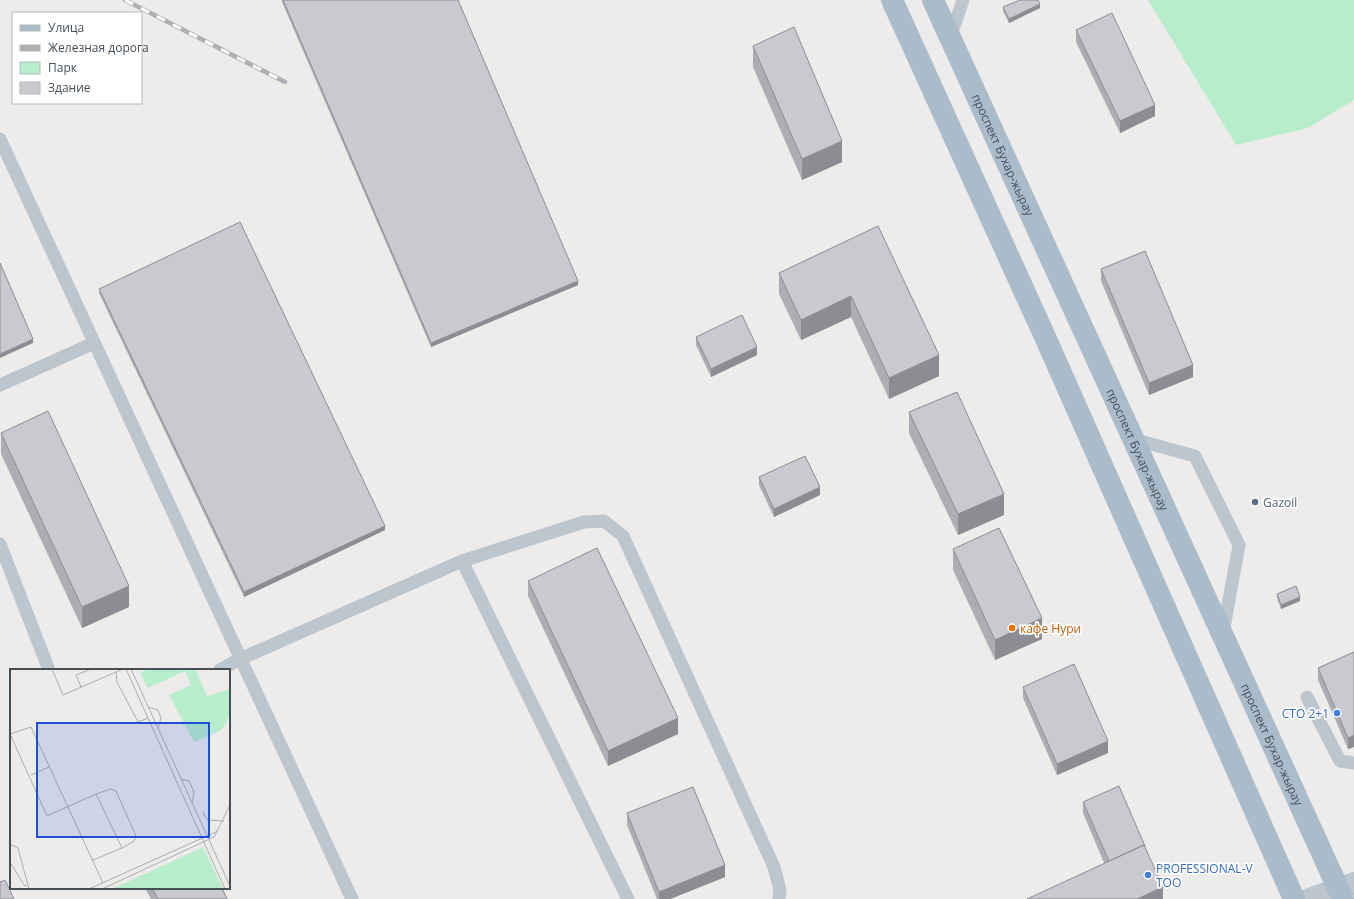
<svg xmlns="http://www.w3.org/2000/svg" width="1354" height="899" viewBox="0 0 1354 899" font-family="'Open Sans',sans-serif">
  <style>
    .green { fill: #b8edcb }
    .lines { fill: none; stroke-linecap: round; stroke-linejoin: round }
    .service { stroke: #bcc6ce; stroke-width: 13 }
    .tertiary { stroke: #bcc6ce; stroke-width: 22 }
    .primary { stroke: #aabbca; stroke-width: 22 }
    .rail-casing { stroke: #adb1b6; stroke-width: 4.5 }
    .rail { stroke: #fff; stroke-width: 3; stroke-dasharray: 9; stroke-linecap: butt }
    .wall { fill: #acaeb3 }
    .shaded-wall { fill: #8c8d92 }
    .building { fill: #c8cad0; stroke: #8c8d92 }
    .service-dot { fill: #5c6f8a; stroke: #fff; stroke-width: 1.5 }
    .food-dot { fill: #e8710a; stroke: #fff; stroke-width: 1.5 }
    .shop-dot { fill: #3f7fe0; stroke: #fff; stroke-width: 1.5 }
    .labels { text-anchor: middle; dominant-baseline: central; stroke-width: 3.5; stroke-linejoin: round; paint-order: stroke }
    .street-label { font-size: 12px; fill: #444f58; stroke: #fff }
    .service-label { font-size: 12px; fill: #4e5e75; stroke: #fff; text-anchor: start }
    .food-label { font-size: 12px; fill: #c56008; stroke: #fff; text-anchor: start }
    .shop-label { font-size: 12px; fill: #366cbe; stroke: #fff; text-anchor: end }
    .inset-road { fill: none; stroke: #aaadb0; stroke-width: 1 }
    .view { fill: #1d4ed8; fill-opacity: 0.15; stroke: #1d4ed8; stroke-width: 2 }
    .inset-edge { fill: none; stroke: #444f58; stroke-width: 2 }
  </style>
  <rect width="100%" height="100%" fill="#eeebeb"/>
  <path class="green" d="M 1148,0 L 1354,0 L 1354,100 L 1308,128 L 1236,145 Z"/>
  <g class="lines">
    <path class="service" d="M 950,38 L 963,0
      M 0,139 L 352,899
      M 0,385 L 94,343
      M 1133,439 L 1195,456 L 1239,545 L 1223,633
      M 0,544 L 49,670
      M 462,561 L 584,522 L 604,521 L 623,536 L 774,867 L 780,890 L 779,899
      M 220,670 L 240,659 L 462,561 L 628,899
      M 1307,697 L 1340,761 L 1354,763"/>
    <path class="tertiary" d="M 1309,899 L 1354,883"/>
    <g class="primary">
      <path d="M 892,0 L 1046,339 L 1294,899"/>
      <path id="s1" d="M 933,0 L 1343,899"/>
    </g>
    <defs>
      <path id="rail" d="M 125,0 L 285,82"/>
    </defs>
    <use href="#rail" class="rail-casing"/>
    <use href="#rail" class="rail"/>
  </g>
  <path class="wall" d="M 282,0 L 458,0 L 578,285 L 431,347 L 282,2 Z
    M 1003,7 L 1040,8 L 1009,23 L 1003,11 Z
    M 1076,30 L 1155,116 L 1120,133 L 1076,42 Z
    M 753,46 L 842,162 L 802,180 L 753,67 Z
    M 878,226 L 939,376 L 889,399 L 851,317 L 801,340 L 779,294 L 779,273 Z
    M 1101,269 L 1193,377 L 1149,395 L 1101,281 Z
    M 99,289 L 385,530 L 244,597 L 99,293 Z
    M 696,337 L 757,355 L 711,377 L 696,345 Z
    M 909,412 L 1004,515 L 958,535 L 909,433 Z
    M 1,433 L 129,607 L 82,628 L 1,454 Z
    M 759,477 L 820,495 L 774,517 L 759,485 Z
    M 953,549 L 1042,639 L 995,660 L 953,570 Z
    M 528,581 L 678,734 L 608,766 L 528,596 Z
    M 1277,594 L 1300,601 L 1281,609 L 1277,598 Z
    M 1354,652 L 1354,747 L 1348,749 L 1318,680 L 1318,668 Z
    M 1023,687 L 1108,753 L 1057,775 L 1023,698 Z
    M 1083,802 L 1145,847 L 1163,899 L 1104,863 L 1083,813 Z
    M 627,813 L 725,877 L 670,899 L 657,899 L 627,825 Z
    M 145,888 L 222,888 L 227,899 L 151,899 Z"/>
  <path class="shaded-wall" d="M 1040,4 L 1040,8 L 1009,23 L 1009,19 Z
    M 1155,105 L 1155,116 L 1120,133 L 1120,121 Z
    M 842,141 L 842,162 L 802,180 L 802,159 Z
    M 578,281 L 578,285 L 431,347 L 431,343 Z
    M 851,296 L 851,317 L 801,340 L 801,320 Z
    M 33,339 L 33,343 L 0,358 L 0,354 Z
    M 757,347 L 757,355 L 711,377 L 711,369 Z
    M 939,355 L 939,376 L 889,399 L 889,378 Z
    M 1193,365 L 1193,377 L 1149,395 L 1149,383 Z
    M 820,487 L 820,495 L 774,517 L 774,509 Z
    M 1004,494 L 1004,515 L 958,535 L 958,514 Z
    M 385,526 L 385,530 L 244,597 L 244,592 Z
    M 129,586 L 129,607 L 82,628 L 82,607 Z
    M 1300,597 L 1300,601 L 1281,609 L 1281,605 Z
    M 1042,618 L 1042,639 L 995,660 L 995,640 Z
    M 678,718 L 678,734 L 608,766 L 608,751 Z
    M 1354,735 L 1354,747 L 1348,749 L 1348,738 Z
    M 1108,741 L 1108,753 L 1057,775 L 1057,764 Z
    M 725,865 L 725,877 L 670,899 L 659,899 L 659,892 Z
    M 1163,887 L 1163,899 L 1137,899 Z"/>
  <path class="building" d="M 283,0 L 458,0 L 578,281 L 431,343 Z
    M 1020,0 L 1038,0 L 1040,4 L 1009,19 L 1003,7 Z
    M 1112,13 L 1155,105 L 1120,121 L 1076,30 Z
    M 794,27 L 842,141 L 802,159 L 753,46 Z
    M 240,222 L 385,526 L 244,592 L 99,289 Z
    M 878,226 L 939,355 L 889,378 L 851,296 L 801,320 L 779,273 Z
    M 1145,251 L 1193,365 L 1149,383 L 1101,269 Z
    M 0,263 L 33,339 L 0,354 Z
    M 742,315 L 757,347 L 711,369 L 696,337 Z
    M 957,392 L 1004,494 L 958,514 L 909,412 Z
    M 48,411 L 129,586 L 82,607 L 1,433 Z
    M 805,456 L 820,487 L 774,509 L 759,477 Z
    M 999,528 L 1042,618 L 995,640 L 953,549 Z
    M 597,548 L 678,718 L 608,751 L 528,581 Z
    M 1296,586 L 1300,597 L 1281,605 L 1277,594 Z
    M 1354,652 L 1354,735 L 1348,738 L 1318,668 Z
    M 1074,664 L 1108,741 L 1057,764 L 1023,687 Z
    M 1119,786 L 1145,846 L 1144,845 L 1109,861 L 1083,802 Z
    M 693,787 L 725,865 L 659,892 L 627,813 Z
    M 1144,845 L 1163,887 L 1137,899 L 1027,899 Z
    M 5,880 L 14,899 L 0,899 L 0,882 Z
    M 152,888 L 222,888 L 227,899 L 158,899 Z"/>
  <circle class="service-dot" cx="1255" cy="502" r="4"/>
  <circle class="food-dot" cx="1012" cy="628" r="4"/>
  <g class="shop-dot">
    <circle cx="1337" cy="713" r="4"/>
    <circle cx="1148" cy="875" r="4"/>
  </g>
  <g class="labels">
    <g class="street-label">
      <text stroke="none"><textPath href="#s1" startOffset="170">проспект Бухар-жырау</textPath></text>
      <text stroke="none"><textPath href="#s1" startOffset="494">проспект Бухар-жырау</textPath></text>
      <text stroke="none"><textPath href="#s1" startOffset="818">проспект Бухар-жырау</textPath></text>
    </g>
    <g class="service-label">
      <text x="1263" y="502">Gazoil</text>
    </g>
    <g class="food-label">
      <text x="1020" y="628">кафе Нури</text>
    </g>
    <g class="shop-label">
      <text x="1329" y="713">СТО 2+1</text>
      <text x="1156" y="868" text-anchor="start">PROFESSIONAL-V<tspan x="1156" dy="14">ТОО</tspan></text>
    </g>
  </g>
  <g transform="translate(10 669)">
    <rect width="220" height="220" fill="#eeebeb"/>
    <path d="M 138,0 L 185,0 L 197,27 L 220,20 L 220,43 L 216,55 L 210,62 L 184,73 L 159,26 L 181,16 L 175,2 L 138,19 L 130,4 ZM 193,178 L 213,220 L 102,220 Z" fill="#b8edcb"/>
    <path class="inset-road" d="M 42,0 L 53,26 L 113,0M 116,0 L 215,220M 121,0 L 220,217M 106,3 L 107,13 L 128,53 L 138,49M 71,18 L 66,6 L 81,0M 138,38 L 148,41 L 151,49 L 148,59M 0,65 L 37,147 L 86,125 L 112,179 L 83,191M 0,65 L 21,58 L 93,214M 21,106 L 39,98M 171,110 L 179,112 L 184,123 L 182,134M 86,125 L 101,120 L 106,122 L 126,167 L 124,172 L 112,179M 193,143 L 197,151 L 214,152M 0,175 L 8,179 L 19,220M 0,193 L 14,216 L 17,217M 79,220 L 208,162M 92,220 L 204,168 L 220,136"/>
    <path class="view" d="M 27,54 L 199,54 L 199,168 L 27,168 Z"/>
    <rect width="220" height="220" class="inset-edge"/>
  </g>
  <rect x="12" y="12" width="130" height="92" fill="#ffffff" stroke="#b4b9bc"/>
  <rect x="20" y="25" width="20" height="6" fill="#aabbca" stroke="#b4b9bc"/>
  <text x="48" y="32" font-size="12" fill="#444f58">Улица</text>
  <rect x="20" y="45" width="20" height="6" fill="#adb1b6" stroke="#b4b9bc"/>
  <text x="48" y="52" font-size="12" fill="#444f58">Железная дорога</text>
  <rect x="20" y="62" width="20" height="12" fill="#b8edcb" stroke="#b4b9bc"/>
  <text x="48" y="72" font-size="12" fill="#444f58">Парк</text>
  <rect x="20" y="82" width="20" height="12" fill="#c8cad0" stroke="#b4b9bc"/>
  <text x="48" y="92" font-size="12" fill="#444f58">Здание</text>
</svg>
